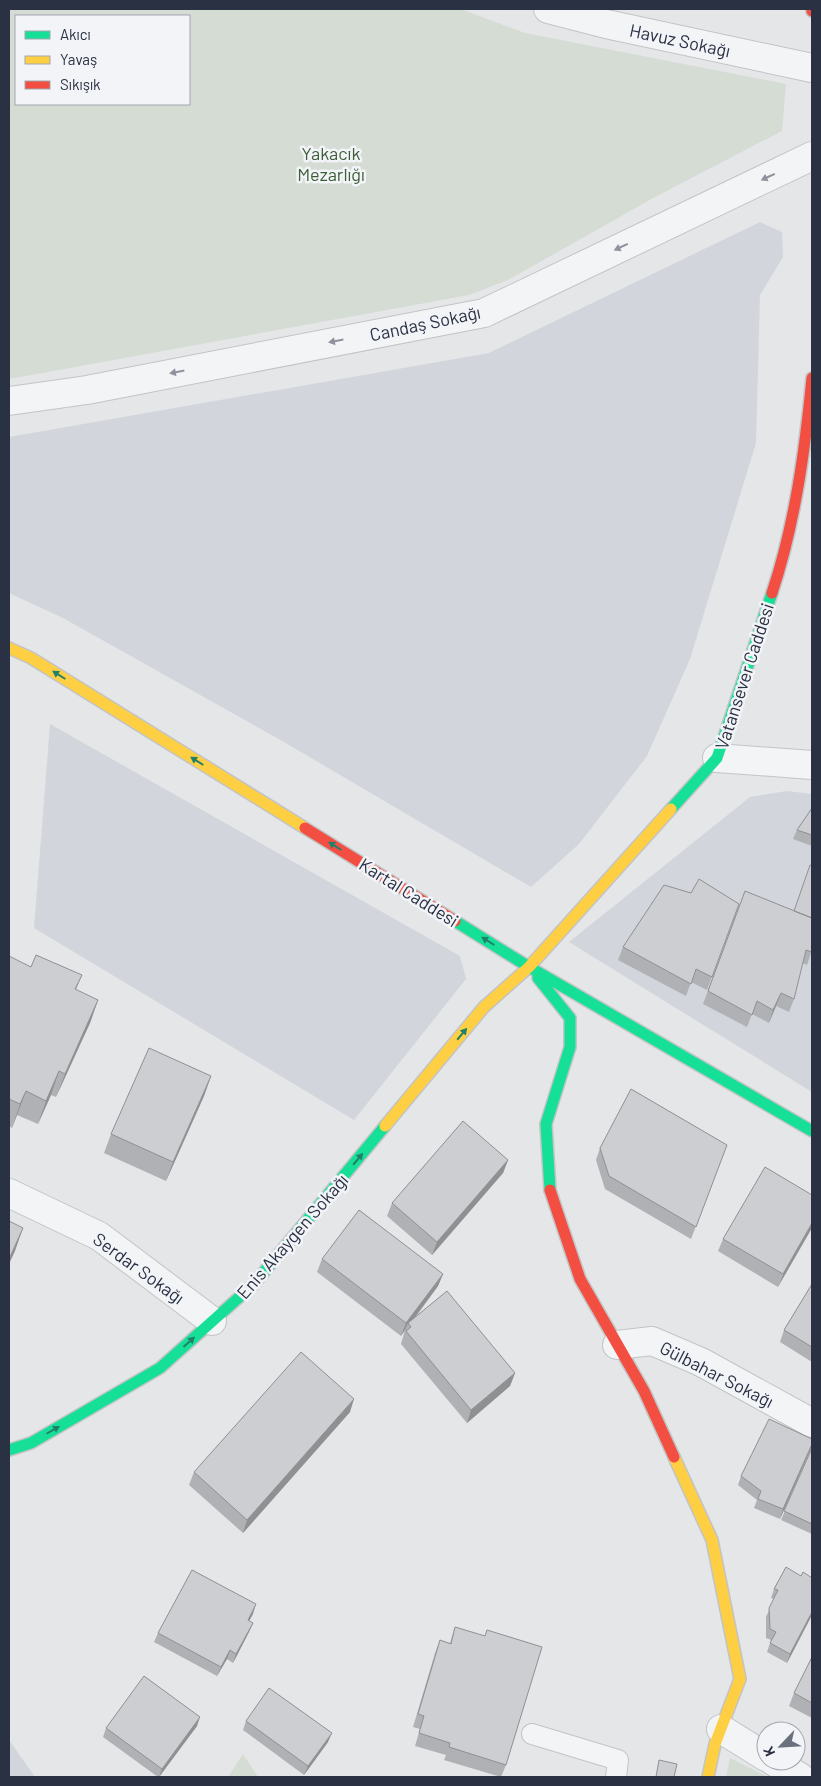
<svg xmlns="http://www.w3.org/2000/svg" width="821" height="1786" viewBox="0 0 821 1786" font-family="Barlow,sans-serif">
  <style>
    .built { fill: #d2d5db }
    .green { fill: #d4dcd4; fill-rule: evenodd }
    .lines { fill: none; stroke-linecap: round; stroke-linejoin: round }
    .lane-casing { stroke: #c2c4c6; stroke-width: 22 }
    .street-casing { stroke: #c2c4c6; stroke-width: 30 }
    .fast-casing { stroke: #c2c4c6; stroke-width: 14 }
    .slow-casing { stroke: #c2c4c6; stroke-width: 14 }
    .jam-casing { stroke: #c2c4c6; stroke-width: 14 }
    .lane { stroke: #f3f4f6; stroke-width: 20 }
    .street { stroke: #f3f4f6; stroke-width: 28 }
    .fast { stroke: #16e098; stroke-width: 11 }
    .slow { stroke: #ffcf43; stroke-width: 11 }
    .jam { stroke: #f24e42; stroke-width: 11 }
    .wall { fill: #afb1b4 }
    .shaded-wall { fill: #8f9092 }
    .building { fill: #ccced1; stroke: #8f9092 }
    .oneway { fill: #8e929c }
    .oneway2 { fill: #218069 }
    .labels { text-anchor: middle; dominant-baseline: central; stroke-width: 5; stroke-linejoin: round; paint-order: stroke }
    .street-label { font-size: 18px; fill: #2a3143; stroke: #f2f4f8 }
    .park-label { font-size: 18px; fill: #3c5e37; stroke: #f2f4f8 }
  </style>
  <rect width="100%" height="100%" fill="#e4e6e8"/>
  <path class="built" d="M 760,222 L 782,232 L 783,257 L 760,295 L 756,443 L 690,659 L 647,756 L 579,844 L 531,887 L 284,742 L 63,618 L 9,593 L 9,437 L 489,353 Z
    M 50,724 L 460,956 L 466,979 L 354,1120 L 34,928 Z
    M 787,791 L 812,794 L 812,1092 L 569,942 L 750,797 Z
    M 9,1740 L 35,1777 L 9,1777 Z"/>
  <path class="green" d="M 9,9 L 461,9 L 525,33 L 786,84 L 782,131 L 655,197 L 508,280 L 469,295 L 9,379 ZM 16,16 L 189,16 L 189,104 L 16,104 Z
    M 243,1754 L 258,1777 L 228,1777 Z
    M 730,1758 L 768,1777 L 726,1777 Z"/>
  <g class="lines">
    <defs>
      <path id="lane" d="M 532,1734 L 618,1760 L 616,1777"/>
      <path id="street" d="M 548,9 L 606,24 L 812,68
        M 9,401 L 87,390 L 484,313 L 812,156
        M 717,758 L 812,765
        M 9,1193 L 99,1236 L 212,1321
        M 617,1345 L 652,1341 L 701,1362 L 812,1423
        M 721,1729 L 766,1757
        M 773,1761 L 800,1777"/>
      <path id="fast" d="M 671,809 L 717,758 L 772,593
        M 455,921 L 529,967 L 812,1131
        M 538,978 L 570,1018 L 570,1047 L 546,1124 L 550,1190
        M 9,1450 L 31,1443 L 160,1368 L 254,1284 L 385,1126"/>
      <path id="slow" d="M 9,648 L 31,658 L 305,828
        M 385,1126 L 484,1007 L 529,967 L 671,809
        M 674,1457 L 712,1540 L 740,1679 L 715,1744 L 708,1777"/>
      <path id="jam" d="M 812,9 L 812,11
        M 772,593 C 795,524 805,450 812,378
        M 305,828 L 455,921
        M 550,1190 L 580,1279 L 644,1391 L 674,1457"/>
    </defs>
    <use href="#lane" class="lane-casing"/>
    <use href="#street" class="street-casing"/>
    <use href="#fast" class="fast-casing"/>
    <use href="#slow" class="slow-casing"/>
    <use href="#jam" class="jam-casing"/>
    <use href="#lane" class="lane"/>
    <use href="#street" class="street"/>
    <use href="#fast" class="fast"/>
    <use href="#slow" class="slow"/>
    <use href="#jam" class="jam"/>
  </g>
  <path class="wall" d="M 812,808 L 812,846 L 793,839 L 797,830 Z
    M 745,891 L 812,950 L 807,965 L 802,963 L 794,999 L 789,1012 L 776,1006 L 769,1023 L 752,1014 L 747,1027 L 703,1004 Z
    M 691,893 L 739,904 L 707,990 L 691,982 L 686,996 L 618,960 L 623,947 Z
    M 9,958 L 31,967 L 82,975 L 76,990 L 98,1000 L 90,1023 L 56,1097 L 51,1095 L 38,1124 L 17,1115 L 12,1128 L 9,1126 Z
    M 211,1076 L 204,1096 L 166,1181 L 104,1153 L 111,1134 Z
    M 727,1145 L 691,1239 L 605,1189 L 596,1160 L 600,1148 Z
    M 508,1160 L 503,1173 L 432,1255 L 387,1216 L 392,1203 Z
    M 812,1195 L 778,1287 L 718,1251 L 723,1239 Z
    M 322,1259 L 443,1274 L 438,1286 L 415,1318 L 515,1373 L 510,1386 L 467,1423 L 401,1344 L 405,1330 L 401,1336 L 317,1272 Z
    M 812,1284 L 812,1362 L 780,1342 L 784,1330 Z
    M 350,1412 L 243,1533 L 189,1485 L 194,1472 Z
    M 812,1445 L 780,1519 L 754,1508 L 757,1500 L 738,1485 L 741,1476 Z
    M 812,1448 L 812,1534 L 781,1520 Z
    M 786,1567 L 812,1615 L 787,1663 L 767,1652 L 771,1640 L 766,1638 L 766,1617 L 774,1599 L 771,1598 L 774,1589 Z
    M 253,1614 L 249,1621 L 253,1623 L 249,1632 L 233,1663 L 227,1659 L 217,1676 L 154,1642 L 158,1633 Z
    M 455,1627 L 506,1765 L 501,1777 L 444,1760 L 446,1755 L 415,1746 L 420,1729 L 413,1727 L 435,1653 L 440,1640 L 450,1643 Z
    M 812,1657 L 812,1718 L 789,1706 L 794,1693 Z
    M 246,1721 L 328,1742 L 304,1775 L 243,1730 Z
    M 197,1726 L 159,1777 L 158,1777 L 103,1737 L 106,1728 Z"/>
  <path class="shaded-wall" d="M 781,993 L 776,1006 L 769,1023 L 773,1010 Z
    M 98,1000 L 90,1023 L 56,1097 L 65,1074 Z
    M 59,1071 L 51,1095 L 38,1124 L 46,1101 Z
    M 211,1076 L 204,1096 L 166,1181 L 173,1162 Z
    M 26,1091 L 17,1115 L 12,1128 L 20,1104 Z
    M 508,1160 L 503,1173 L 432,1255 L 437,1242 Z
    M 812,1223 L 812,1228 L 778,1287 L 783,1274 Z
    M 23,1228 L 15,1251 L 9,1264 L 9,1259 Z
    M 443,1274 L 438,1286 L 409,1325 L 408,1323 L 405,1330 L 401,1336 L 406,1323 Z
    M 515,1373 L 510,1386 L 467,1423 L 471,1410 Z
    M 354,1399 L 350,1412 L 243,1533 L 247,1520 Z
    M 812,1445 L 811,1449 L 780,1519 L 783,1509 Z
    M 256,1604 L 253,1614 L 244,1630 L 248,1620 Z
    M 812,1612 L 812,1615 L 787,1663 L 790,1654 Z
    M 253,1623 L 249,1632 L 233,1663 L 236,1654 Z
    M 230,1650 L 227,1659 L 217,1676 L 221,1667 Z
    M 200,1717 L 197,1726 L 159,1777 L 162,1769 Z
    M 332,1733 L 328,1742 L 304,1775 L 308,1766 Z"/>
  <path class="building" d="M 812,808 L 812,835 L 797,830 Z
    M 810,865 L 812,866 L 812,918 L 794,911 Z
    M 699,879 L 739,904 L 712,977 L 696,969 L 691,984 L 623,947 L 664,885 L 691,893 Z
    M 745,891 L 812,918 L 812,952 L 806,950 L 794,999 L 781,993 L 773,1010 L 757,1001 L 752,1015 L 708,991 Z
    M 36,955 L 82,975 L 75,989 L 98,1000 L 65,1074 L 59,1071 L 46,1101 L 26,1091 L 20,1104 L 9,1099 L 9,956 L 31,967 Z
    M 149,1048 L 211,1076 L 173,1162 L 111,1134 Z
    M 631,1089 L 727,1145 L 696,1227 L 609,1176 L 600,1148 Z
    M 463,1121 L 508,1160 L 437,1242 L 392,1203 Z
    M 765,1167 L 812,1195 L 812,1223 L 783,1274 L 723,1239 Z
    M 359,1210 L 443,1274 L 406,1323 L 322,1259 Z
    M 9,1221 L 23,1228 L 9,1259 Z
    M 812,1284 L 812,1347 L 784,1330 Z
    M 447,1291 L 515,1373 L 471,1410 L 406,1331 L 411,1327 L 408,1323 Z
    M 301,1352 L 354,1399 L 247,1520 L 194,1472 Z
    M 769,1419 L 812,1439 L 812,1444 L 783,1509 L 758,1499 L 761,1491 L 741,1476 Z
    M 812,1448 L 812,1524 L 784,1511 Z
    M 786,1567 L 801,1576 L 803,1572 L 812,1578 L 812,1612 L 790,1654 L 770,1643 L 776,1632 L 770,1629 L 769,1608 L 778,1590 L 774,1589 Z
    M 192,1570 L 256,1604 L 248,1620 L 253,1623 L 236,1654 L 230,1650 L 221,1667 L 158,1633 Z
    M 455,1627 L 485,1636 L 487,1630 L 542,1647 L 506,1765 L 449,1747 L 450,1743 L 419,1733 L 424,1716 L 418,1714 L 440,1640 L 451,1644 Z
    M 812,1657 L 812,1703 L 794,1693 Z
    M 144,1676 L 200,1717 L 162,1769 L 106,1728 Z
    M 269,1688 L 332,1733 L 308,1766 L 246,1721 Z
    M 659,1760 L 677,1764 L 674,1777 L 656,1777 Z"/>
  <defs><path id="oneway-solid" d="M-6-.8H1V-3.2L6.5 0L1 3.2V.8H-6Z" transform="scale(1.25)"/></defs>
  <g class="oneway">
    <use href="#oneway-solid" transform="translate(768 177) rotate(155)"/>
    <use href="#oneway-solid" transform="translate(621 247) rotate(155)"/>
    <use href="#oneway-solid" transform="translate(336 341) rotate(169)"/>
    <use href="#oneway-solid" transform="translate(177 372) rotate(169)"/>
  </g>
  <g class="oneway2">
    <use href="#oneway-solid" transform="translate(59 675) rotate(-148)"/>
    <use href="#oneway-solid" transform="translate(197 761) rotate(-148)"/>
    <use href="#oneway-solid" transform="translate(335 846) rotate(-148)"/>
    <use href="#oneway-solid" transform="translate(488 941) rotate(-148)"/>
    <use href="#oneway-solid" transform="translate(462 1034) rotate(-50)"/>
    <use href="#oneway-solid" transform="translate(358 1159) rotate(-50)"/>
    <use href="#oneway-solid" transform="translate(189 1342) rotate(-42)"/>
    <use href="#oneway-solid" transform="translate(53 1430) rotate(-30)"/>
  </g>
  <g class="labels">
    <g class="street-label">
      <text transform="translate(680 40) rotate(12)">Havuz Sokağı</text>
      <text transform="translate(425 323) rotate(-12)">Candaş Sokağı</text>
      <text transform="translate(744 676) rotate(-72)">Vatansever Caddesi</text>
      <text transform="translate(409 892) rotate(32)">Kartal Caddesi</text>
      <text transform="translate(292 1236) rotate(-49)">Enis Akaygen Sokağı</text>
      <text transform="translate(139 1268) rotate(36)">Serdar Sokağı</text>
      <text transform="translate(717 1374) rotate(27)">Gülbahar Sokağı</text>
    </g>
    <g class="park-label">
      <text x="331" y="153">Yakacık<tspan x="331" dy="21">Mezarlığı</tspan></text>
    </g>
  </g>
  <rect width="821" height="1786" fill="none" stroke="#2a3143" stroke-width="20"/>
  <rect x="15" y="15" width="175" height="90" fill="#f2f4f8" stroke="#a2a6b0"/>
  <rect x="25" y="31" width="25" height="8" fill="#16e098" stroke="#a2a6b0"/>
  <text x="60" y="40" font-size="15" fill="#2a3143">Akıcı</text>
  <rect x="25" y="56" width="25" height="8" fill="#ffcf43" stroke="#a2a6b0"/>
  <text x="60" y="65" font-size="15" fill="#2a3143">Yavaş</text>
  <rect x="25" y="81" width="25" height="8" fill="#f24e42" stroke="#a2a6b0"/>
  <text x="60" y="90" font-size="15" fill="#2a3143">Sıkışık</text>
  <g transform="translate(781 1746) rotate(245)"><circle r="24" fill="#f2f4f8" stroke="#a2a6b0"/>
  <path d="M0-4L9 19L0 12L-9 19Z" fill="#6b707d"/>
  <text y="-8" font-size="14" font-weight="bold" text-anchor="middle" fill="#2a3143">K</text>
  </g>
</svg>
